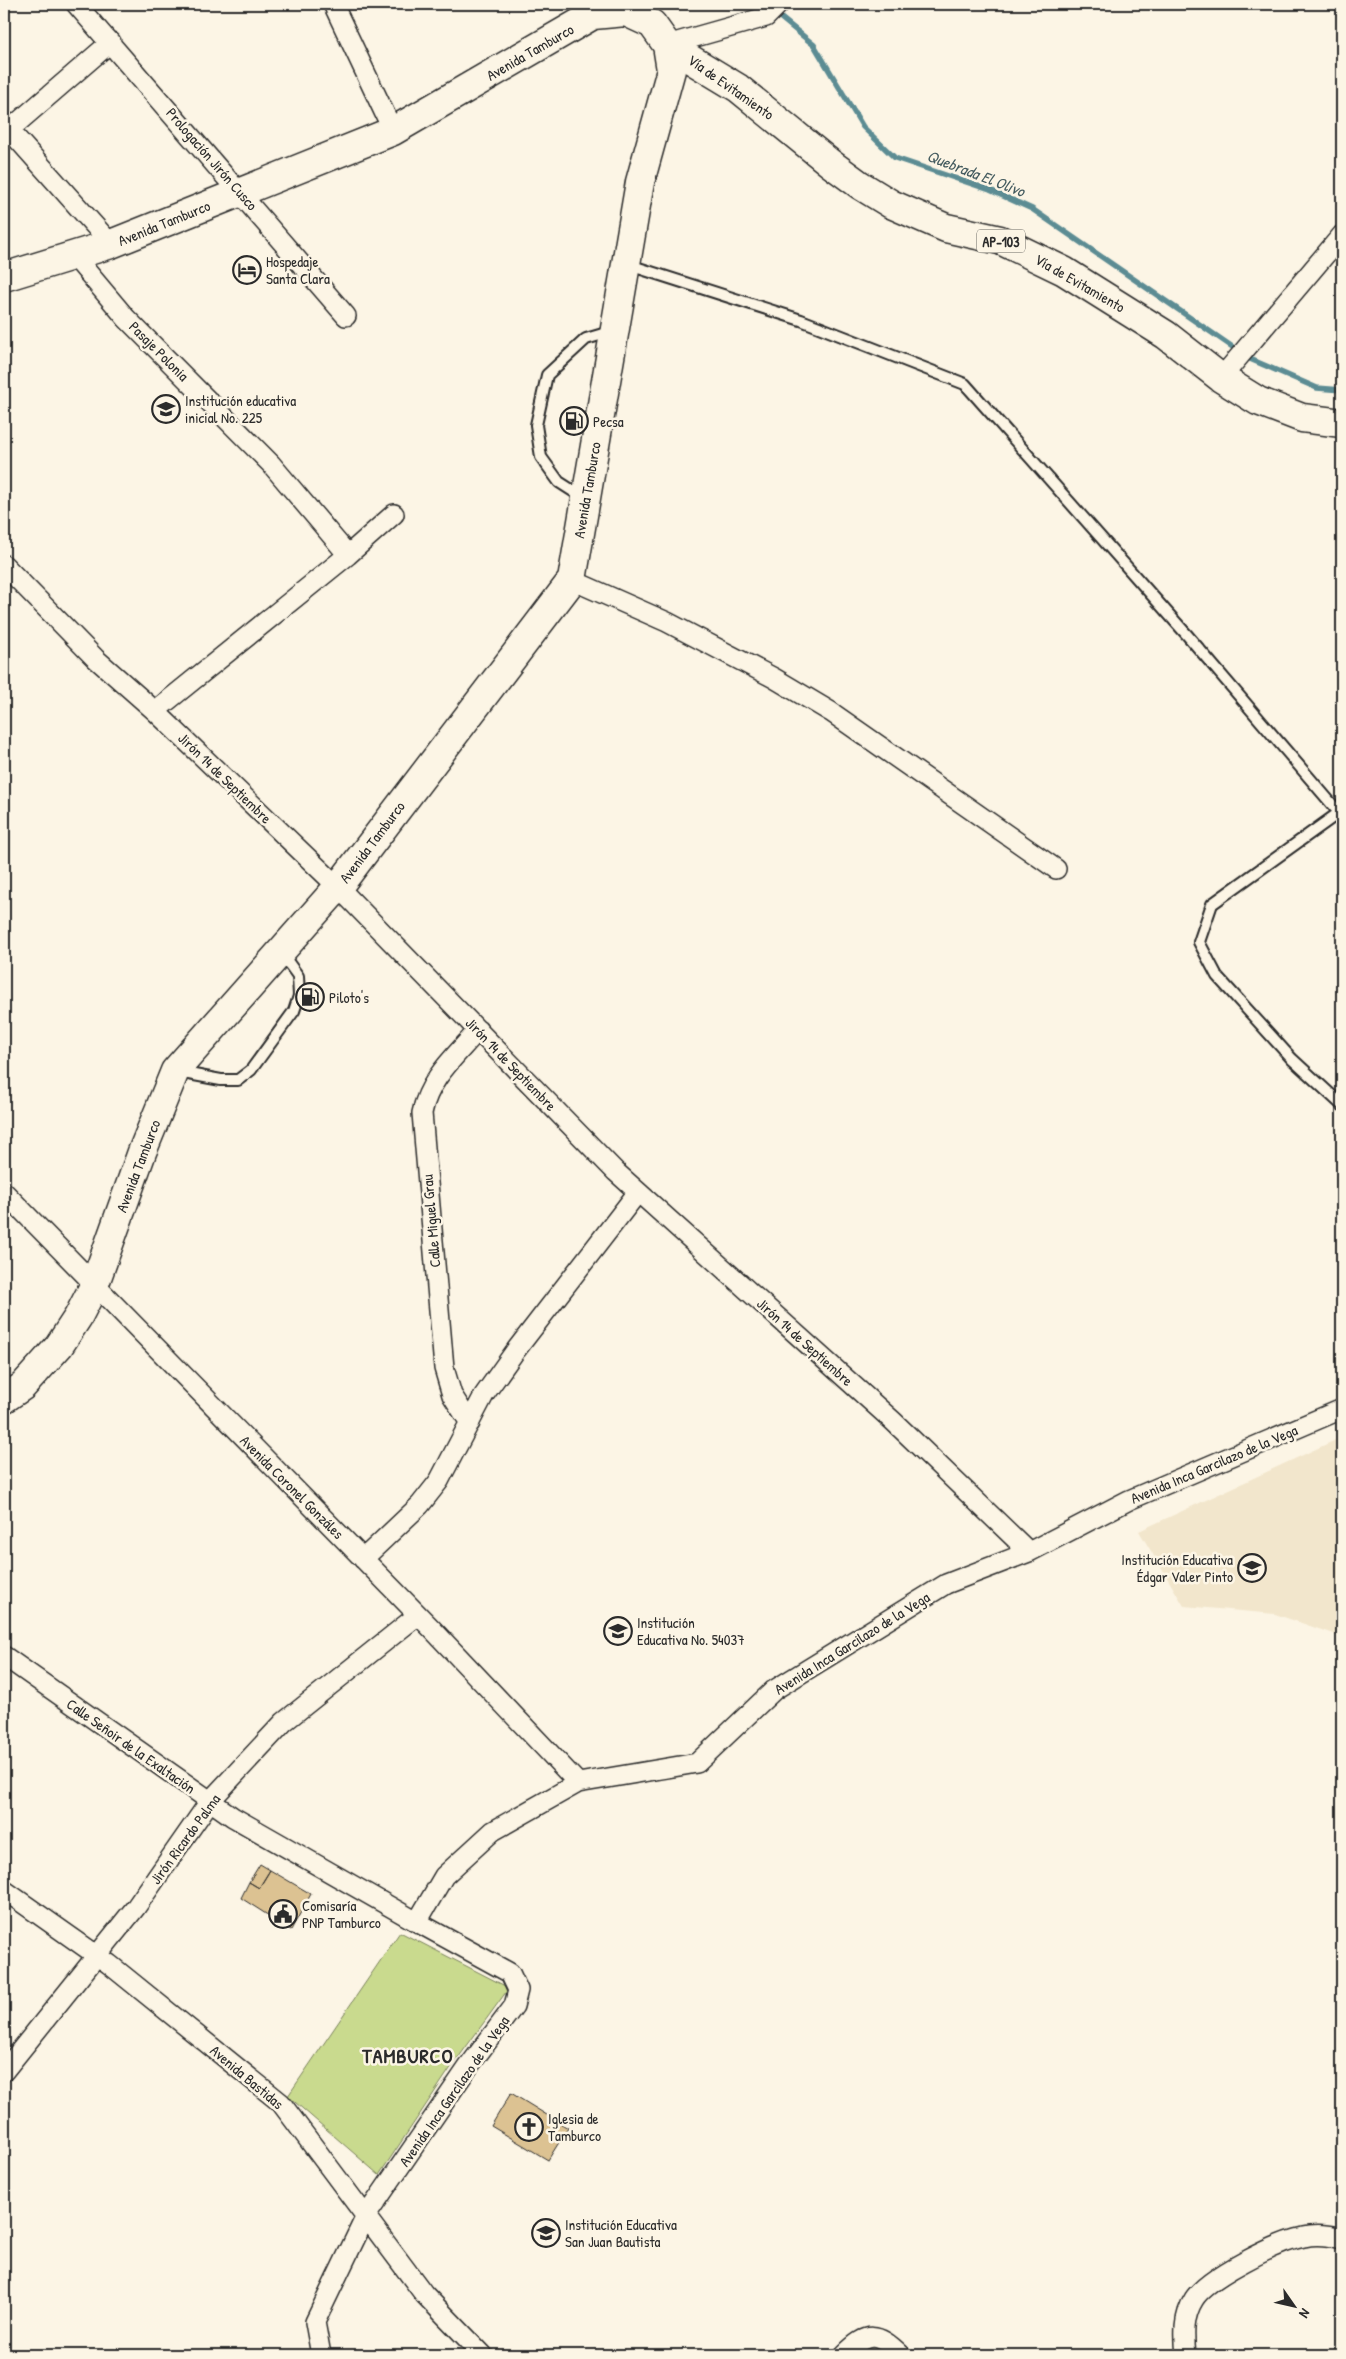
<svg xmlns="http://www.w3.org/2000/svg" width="1346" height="2359" viewBox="0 0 1346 2359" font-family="'Patrick Hand',sans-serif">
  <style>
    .built { fill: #f2e6cc }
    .green { fill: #c9da8e; stroke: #7a825c }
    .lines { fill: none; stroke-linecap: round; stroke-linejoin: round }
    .stream { stroke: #5c8c93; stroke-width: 5.5 }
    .building { fill: #dcc292; stroke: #2b2b2b }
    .lane-casing { stroke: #2b2b2b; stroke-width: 14 }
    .street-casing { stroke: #2b2b2b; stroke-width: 22 }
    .primary-casing { stroke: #2b2b2b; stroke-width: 31 }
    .highway-casing { stroke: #2b2b2b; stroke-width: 31 }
    .lane { stroke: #fcf5e5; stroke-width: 10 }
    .street { stroke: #fcf5e5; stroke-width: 19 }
    .primary { stroke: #fcf5e5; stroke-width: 28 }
    .highway { stroke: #fcf5e5; stroke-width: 28 }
    .labels { text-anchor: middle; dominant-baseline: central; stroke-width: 5; stroke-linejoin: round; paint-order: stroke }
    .shield { fill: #fcf5e5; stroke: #6a6863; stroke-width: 1 }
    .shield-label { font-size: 14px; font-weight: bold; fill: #2b2b2b }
    .street-label { font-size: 15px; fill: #2b2b2b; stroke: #fcf5e5 }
    .poi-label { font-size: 15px; fill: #2b2b2b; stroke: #fcf5e5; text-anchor: start }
    .water-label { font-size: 16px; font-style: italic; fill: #445b5f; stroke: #fcf5e5 }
    .district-label { font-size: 20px; font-weight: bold; letter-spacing: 1px; fill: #2b2b2b; stroke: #fcf5e5 }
  </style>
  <rect width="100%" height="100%" fill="#fcf5e5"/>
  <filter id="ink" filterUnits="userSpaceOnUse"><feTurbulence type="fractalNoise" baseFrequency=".02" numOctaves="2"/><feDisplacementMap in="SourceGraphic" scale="10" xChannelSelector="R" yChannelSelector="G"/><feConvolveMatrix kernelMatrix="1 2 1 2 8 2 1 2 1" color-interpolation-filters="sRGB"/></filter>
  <g filter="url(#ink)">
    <path class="built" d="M 1342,1437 L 1342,1637 L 1275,1614 L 1184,1606 L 1139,1531 Z"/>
    <path class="green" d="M 400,1932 L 509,1988 L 450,2069 L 379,2175 L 288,2096 Z"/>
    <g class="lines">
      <path class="stream" d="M 764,4 L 814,45 L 863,127 L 895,158 L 990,190 L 1032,209 L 1250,359 L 1317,388 L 1342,390"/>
    </g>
    <path class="building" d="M 260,1864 L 270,1870 L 259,1888 L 249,1882 Z
      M 270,1870 L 311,1894 L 291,1930 L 241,1898 L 249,1882 L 259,1888 Z
      M 511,2093 L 568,2128 L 548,2160 L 491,2126 Z"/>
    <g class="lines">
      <defs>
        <path id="lane" d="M 626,264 L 801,320 L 965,384 L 1188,636 L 1342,816
          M 584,498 L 559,482 L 541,457 L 536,425 L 547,375 L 586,339 L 613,331
          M 1340,812 L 1212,904 L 1199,942 L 1217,976 L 1292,1059 L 1342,1105
          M 178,1072 L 221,1080 L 238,1080 L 251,1070 L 294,1011 L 299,996 L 298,976 L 282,954"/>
        <path id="street" d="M 76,4 L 346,316
          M 333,4 L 393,131
          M 667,45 L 766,17 L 779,4
          M 4,124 L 111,244
          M 4,133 L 9,130 L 111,42
          M 74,256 L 126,318 L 271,464 L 348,555
          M 1221,378 L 1342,235
          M 4,565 L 95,658 L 155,711 L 338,887 L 616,1172 L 893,1421 L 1029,1552
          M 572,580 L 667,622 L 774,678 L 831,712 L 1056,869
          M 155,711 L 348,555 L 394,514
          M 4,1192 L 432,1629 L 578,1783
          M 470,1423 L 452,1395 L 444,1368 L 422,1113 C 429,1078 456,1056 478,1030
          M 363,1559 L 420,1505 L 439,1481 L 484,1395 L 516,1350 L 638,1192
          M 4,1656 L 233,1817 L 417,1922
          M 4,1890 L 109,1964 L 281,2103 L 424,2294 L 483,2355
          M 4,2071 L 136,1907 L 210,1801 L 284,1722 L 418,1615
          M 321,2355 L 315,2322 L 366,2216 L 469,2066 L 514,2006 L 518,1990 L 510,1973 L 417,1922 L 444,1876 L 493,1831 L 578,1783 L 697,1763 L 774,1690 L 946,1584 L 1029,1552 L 1129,1500 L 1342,1409
          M 844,2355 C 868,2331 877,2332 901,2355
          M 1186,2355 C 1184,2336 1183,2316 1194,2299 C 1208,2277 1278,2242 1304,2237 C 1317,2234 1330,2236 1342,2239"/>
        <path id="primary" d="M 667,45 L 738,88 L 830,163 L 860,185 L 891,204 L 946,228 L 1000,240 L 1064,271 L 1166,335 L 1221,378 L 1258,401 L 1302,418 L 1342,423"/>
        <path id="highway" d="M 4,277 L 111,244 L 393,131 L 593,15 L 626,12 L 652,24 L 667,45 L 671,70 L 640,182 L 572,580 L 338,887 L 175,1071 L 142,1152 L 94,1286 L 78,1317 L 59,1346 L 23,1386 L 4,1399"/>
      </defs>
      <use href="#lane" class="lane-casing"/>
      <use href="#street" class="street-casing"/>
      <use href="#primary" class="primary-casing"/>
      <use href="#highway" class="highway-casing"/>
      <use href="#lane" class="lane"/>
      <use href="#street" class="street"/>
      <use href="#primary" class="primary"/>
      <use href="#highway" class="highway"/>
    </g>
  </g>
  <defs>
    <symbol id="hotel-ring" viewBox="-11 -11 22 22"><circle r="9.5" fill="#fcf5e5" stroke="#2b2b2b" stroke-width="1.5"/><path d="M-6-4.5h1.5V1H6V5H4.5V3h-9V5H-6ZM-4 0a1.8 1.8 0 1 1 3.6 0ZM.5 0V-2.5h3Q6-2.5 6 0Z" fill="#2b2b2b"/></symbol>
    <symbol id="school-ring" viewBox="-11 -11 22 22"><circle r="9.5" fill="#fcf5e5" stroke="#2b2b2b" stroke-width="1.5"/><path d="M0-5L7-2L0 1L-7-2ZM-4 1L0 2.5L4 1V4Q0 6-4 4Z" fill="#2b2b2b"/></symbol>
    <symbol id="fuel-ring" viewBox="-11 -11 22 22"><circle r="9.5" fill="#fcf5e5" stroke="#2b2b2b" stroke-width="1.5"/><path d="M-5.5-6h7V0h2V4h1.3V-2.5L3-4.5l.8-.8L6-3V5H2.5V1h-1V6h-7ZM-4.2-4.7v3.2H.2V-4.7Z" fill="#2b2b2b"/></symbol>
    <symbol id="civic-ring" viewBox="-11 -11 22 22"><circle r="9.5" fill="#fcf5e5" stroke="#2b2b2b" stroke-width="1.5"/><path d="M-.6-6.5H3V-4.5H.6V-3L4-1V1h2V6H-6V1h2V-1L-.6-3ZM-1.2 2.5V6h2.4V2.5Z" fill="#2b2b2b"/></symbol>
    <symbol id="church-ring" viewBox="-11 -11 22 22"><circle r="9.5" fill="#fcf5e5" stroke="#2b2b2b" stroke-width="1.5"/><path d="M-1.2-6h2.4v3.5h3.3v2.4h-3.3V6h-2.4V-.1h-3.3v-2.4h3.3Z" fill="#2b2b2b"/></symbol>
  </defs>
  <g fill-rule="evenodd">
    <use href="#hotel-ring" x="231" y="254" width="32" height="32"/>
    <use href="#school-ring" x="150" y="393" width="32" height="32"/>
    <use href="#fuel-ring" x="558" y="405" width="32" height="32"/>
    <use href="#fuel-ring" x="294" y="981" width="32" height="32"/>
    <use href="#school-ring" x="1236" y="1552" width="32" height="32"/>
    <use href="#school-ring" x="602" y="1615" width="32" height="32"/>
    <use href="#civic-ring" x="267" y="1898" width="32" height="32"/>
    <use href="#church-ring" x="513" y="2111" width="32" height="32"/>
    <use href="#school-ring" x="530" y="2217" width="32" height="32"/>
  </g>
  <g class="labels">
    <rect class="shield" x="977" y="229.5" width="48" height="23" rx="4"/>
    <g class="shield-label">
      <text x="1001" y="241">AP-103</text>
    </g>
    <g class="street-label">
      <text transform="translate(530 52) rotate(-30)">Avenida Tamburco</text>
      <text transform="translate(731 87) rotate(35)">Vía de Evitamiento</text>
      <text transform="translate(212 159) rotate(49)">Prologación Jirón Cusco</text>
      <text transform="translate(164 223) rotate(-22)">Avenida Tamburco</text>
      <text transform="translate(1080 283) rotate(30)">Vía de Evitamiento</text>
      <text transform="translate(159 351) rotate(45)">Pasaje Polonia</text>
      <text transform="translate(587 490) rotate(-80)">Avenida Tamburco</text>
      <text transform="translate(225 778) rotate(44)">Jirón 14 de Septiembre</text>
      <text transform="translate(372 842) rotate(-53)">Avenida Tamburco</text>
      <text transform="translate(511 1064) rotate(46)">Jirón 14 de Septiembre</text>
      <text transform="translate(138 1166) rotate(-69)">Avenida Tamburco</text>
      <text transform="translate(431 1221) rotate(-95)">Calle Miguel Grau</text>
      <text transform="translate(805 1342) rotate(42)">Jirón 14 de Septiembre</text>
      <text transform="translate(1214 1464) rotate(-23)">Avenida Inca Garcilazo de la Vega</text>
      <text transform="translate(292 1487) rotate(45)">Avenida Coronel Gonzáles</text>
      <text transform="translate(852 1643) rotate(-32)">Avenida Inca Garcilazo de la Vega</text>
      <text transform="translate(131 1746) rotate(35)">Calle Señoir de la Exaltación</text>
      <text transform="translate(185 1839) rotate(-54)">Jirón Ricardo Palma</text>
      <text transform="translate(247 2077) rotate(40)">Avenida Bastidas</text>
      <text transform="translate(454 2091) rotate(-55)">Avenida Inca Garcilazo de la Vega</text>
    </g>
    <g class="poi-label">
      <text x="266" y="261">Hospedaje<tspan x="266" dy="17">Santa Clara</tspan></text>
      <text x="185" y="400">Institución educativa<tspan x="185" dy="17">inicial No. 225</tspan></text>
      <text x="593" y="421">Pecsa</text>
      <text x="329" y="997">Piloto's</text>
      <text x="1233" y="1559" text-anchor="end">Institución Educativa<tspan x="1233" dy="17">Édgar Valer Pinto</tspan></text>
      <text x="637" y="1622">Institución<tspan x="637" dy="17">Educativa No. 54037</tspan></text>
      <text x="302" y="1905">Comisaría<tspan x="302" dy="17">PNP Tamburco</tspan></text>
      <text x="548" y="2118">Iglesia de<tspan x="548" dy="17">Tamburco</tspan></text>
      <text x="565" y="2224">Institución Educativa<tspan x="565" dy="17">San Juan Bautista</tspan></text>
    </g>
    <g class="water-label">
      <text transform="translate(976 173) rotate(21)">Quebrada El Olivo</text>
    </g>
    <g class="district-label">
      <text x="408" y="2055">TAMBURCO</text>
    </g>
  </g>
  <rect width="1346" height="2359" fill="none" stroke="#fcf5e5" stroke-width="20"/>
  <rect x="10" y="10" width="1326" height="2339" fill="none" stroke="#2b2b2b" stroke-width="2" filter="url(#ink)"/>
  <g transform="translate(1294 2306) rotate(124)" stroke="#fcf5e5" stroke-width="4" paint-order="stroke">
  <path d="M0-4L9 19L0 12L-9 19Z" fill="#2b2b2b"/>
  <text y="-8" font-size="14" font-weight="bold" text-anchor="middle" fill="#2b2b2b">N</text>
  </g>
</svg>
